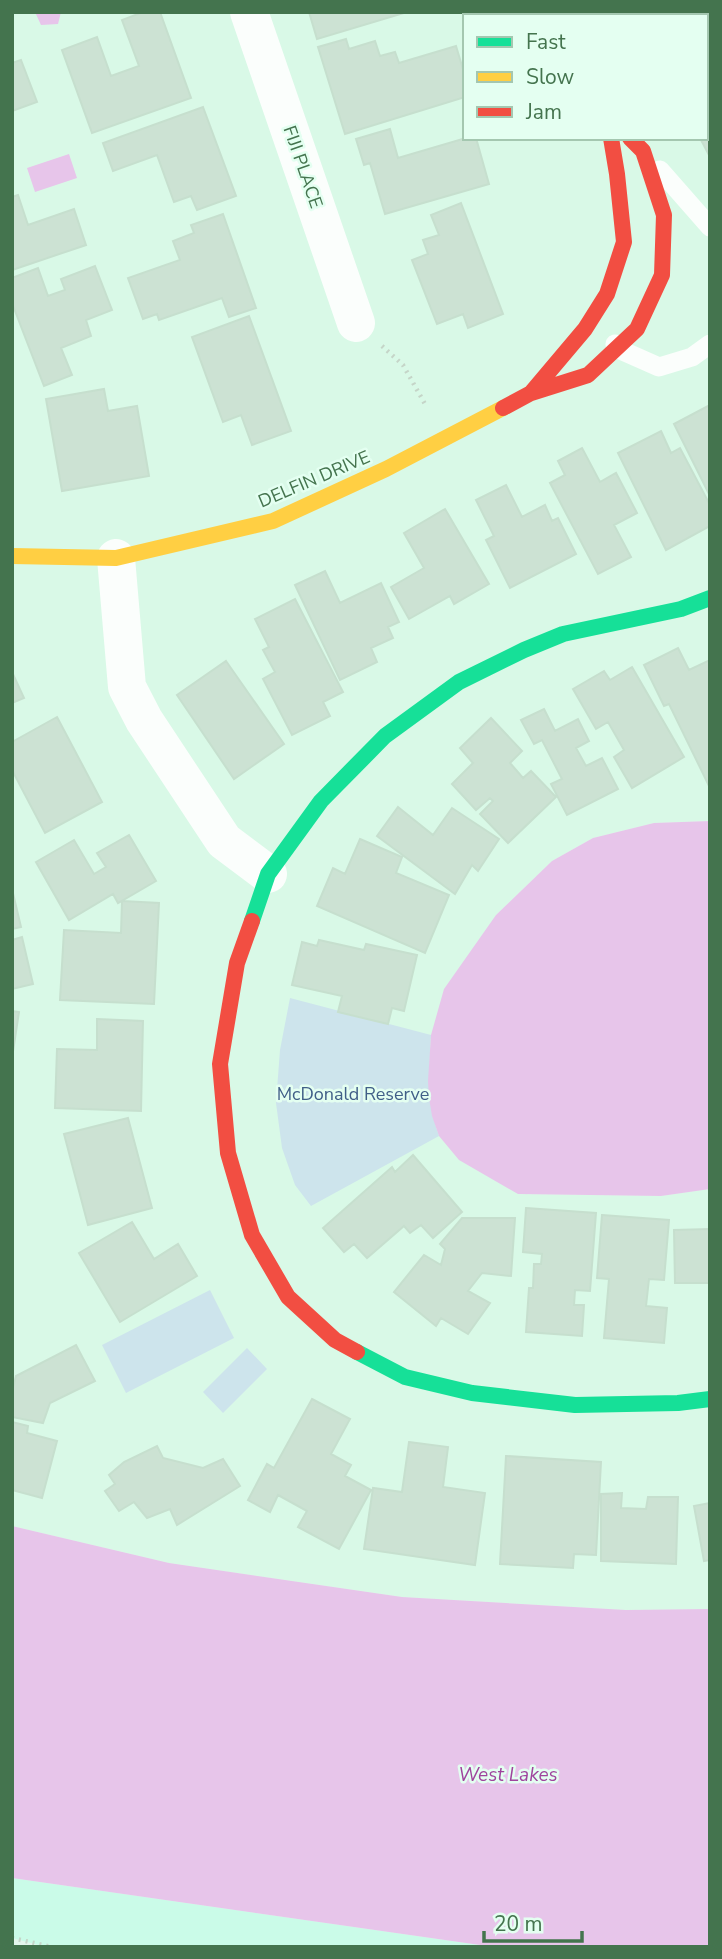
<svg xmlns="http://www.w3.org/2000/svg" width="722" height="1959" viewBox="0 0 722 1959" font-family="'Nunito Sans',sans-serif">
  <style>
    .residential { fill: #d9f9e7; fill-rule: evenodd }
    .green { fill: #cde4ec }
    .sand { fill: #cafbe8 }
    .water { fill: #e7c5ea }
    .building { fill: #cce2d3; stroke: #c6dfce; stroke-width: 2 }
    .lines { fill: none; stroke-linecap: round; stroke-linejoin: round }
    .path { stroke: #c5d5c8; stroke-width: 4.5; stroke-dasharray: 2 5; stroke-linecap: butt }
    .lane { stroke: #fbfefc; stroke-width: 19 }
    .street { stroke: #fbfefc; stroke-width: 38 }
    .fast { stroke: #16e098; stroke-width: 16 }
    .slow { stroke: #ffcf43; stroke-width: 16 }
    .jam { stroke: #f24e42; stroke-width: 16 }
    .labels { text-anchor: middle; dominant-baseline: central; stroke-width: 5; stroke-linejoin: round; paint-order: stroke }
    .street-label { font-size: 18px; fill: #44744e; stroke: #e4fff1 }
    .park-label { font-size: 18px; fill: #405f87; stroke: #e4fff1 }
    .water-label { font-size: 19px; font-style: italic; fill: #9f449d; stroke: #e4fff1 }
  </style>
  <rect width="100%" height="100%" fill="#e4f6ed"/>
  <path class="residential" d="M 12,12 L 710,12 L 710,821 L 654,823 L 593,838 L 552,861 L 496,915 L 518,1194 L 661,1196 L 710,1189 L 710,1609 L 626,1610 L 402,1597 L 169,1563 L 12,1526 ZM 465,16 L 706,16 L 706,138 L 465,138 Z"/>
  <path class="green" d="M 290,998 L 431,1035 C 429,1070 427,1102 439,1136 L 311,1206 L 295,1185 L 282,1148 L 276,1103 L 280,1050 Z
    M 210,1290 L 234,1338 L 126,1393 L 102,1345 Z
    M 247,1348 L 267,1369 L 223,1413 L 203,1392 Z"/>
  <path class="sand" d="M 12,1878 L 480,1945 L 539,1947 L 46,1947 L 12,1938 Z"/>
  <path class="water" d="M 35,12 L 61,12 L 58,24 L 41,25 Z
    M 69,154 L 77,178 L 35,192 L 27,168 Z
    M 710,821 L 710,1189 L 661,1196 L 518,1194 L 459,1160 L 439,1136 L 432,1116 L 429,1098 L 428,1081 L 431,1035 L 444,989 L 496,915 L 552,861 L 593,838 L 654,823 Z
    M 12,1526 L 169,1563 L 402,1597 L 626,1610 L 710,1609 L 710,1947 L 539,1947 L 480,1945 L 12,1878 Z"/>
  <path class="building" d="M 143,12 L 160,12 L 191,98 L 92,133 L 62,50 L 97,37 L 111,76 L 139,66 L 122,20 Z
    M 309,12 L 407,12 L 317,39 Z
    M 710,14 L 710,63 L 706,65 L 706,25 L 708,28 L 706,24 L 706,16 Z
    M 346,39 L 349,49 L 375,41 L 380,56 L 395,52 L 399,63 L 456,46 L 465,76 L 465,97 L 345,134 L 318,47 Z
    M 21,60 L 37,102 L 12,111 L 12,63 Z
    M 710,105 L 710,157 L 700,138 L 706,138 L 706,107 Z
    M 203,107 L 236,196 L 197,210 L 191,196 L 174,202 L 157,155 L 113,171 L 103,143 Z
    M 390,129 L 398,158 L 466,138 L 476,138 L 489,184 L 385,214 L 370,163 L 364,165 L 356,139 Z
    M 18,195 L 28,225 L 74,209 L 86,245 L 12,270 L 12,197 Z
    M 461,203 L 503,314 L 468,328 L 463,314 L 437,324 L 412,260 L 428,254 L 423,240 L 439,235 L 431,215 Z
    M 223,214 L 256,308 L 229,317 L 222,298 L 159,320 L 157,314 L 143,319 L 128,278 L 180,260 L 173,241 L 194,233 L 191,225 Z
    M 95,266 L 112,310 L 86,320 L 91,336 L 61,348 L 72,375 L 44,386 L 12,303 L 12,278 L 38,268 L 48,296 L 65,290 L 61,279 Z
    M 249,316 L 291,431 L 252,445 L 241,415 L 223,422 L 192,337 Z
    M 104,389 L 108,411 L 137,406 L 149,476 L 62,491 L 46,399 Z
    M 710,405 L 710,496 L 674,424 Z
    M 661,431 L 671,453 L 680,448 L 710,505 L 710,526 L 666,550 L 618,453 Z
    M 582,448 L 600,482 L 616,473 L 637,513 L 614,525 L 631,557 L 598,574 L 550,483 L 565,475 L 558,461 Z
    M 506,485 L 522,517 L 545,505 L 552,521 L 558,518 L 576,554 L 510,588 L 486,540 L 494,536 L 476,500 Z
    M 445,509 L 489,584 L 454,604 L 450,596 L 409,619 L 391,587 L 424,568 L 404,533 Z
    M 325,571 L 340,603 L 381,583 L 399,622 L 388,627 L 393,638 L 371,648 L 377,662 L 340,680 L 295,585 Z
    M 295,599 L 343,692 L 323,702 L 330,716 L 292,735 L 263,679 L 275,672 L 263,650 L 269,647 L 255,619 Z
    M 678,648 L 689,670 L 710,660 L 710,788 L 669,704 L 664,706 L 644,665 Z
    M 226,661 L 284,744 L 234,779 L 177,695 Z
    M 632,667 L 684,757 L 632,788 L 614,757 L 624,750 L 608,722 L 596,729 L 573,689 L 604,671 L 610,680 Z
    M 12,672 L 24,698 L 12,703 Z
    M 544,709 L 555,731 L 578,719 L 589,741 L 576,748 L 586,766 L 602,758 L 618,789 L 567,815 L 551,784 L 562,779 L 542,740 L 534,744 L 521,720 Z
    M 57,717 L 102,802 L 45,833 L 12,770 L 12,742 Z
    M 491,718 L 522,751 L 510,763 L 523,778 L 531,771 L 556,797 L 508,843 L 480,814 L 493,801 L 490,798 L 476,810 L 452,784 L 473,763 L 460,748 Z
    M 398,807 L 433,835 L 452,808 L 499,839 L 478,871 L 472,865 L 455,894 L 377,836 Z
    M 129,835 L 156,881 L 118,903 L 113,894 L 69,920 L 36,862 L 74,840 L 94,874 L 106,867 L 97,853 Z
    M 360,839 L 402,857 L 396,873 L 449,895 L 425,953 L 317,906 L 333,868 L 345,874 Z
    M 12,889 L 21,927 L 12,929 Z
    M 122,901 L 159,903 L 154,1004 L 60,1000 L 64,930 L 121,933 Z
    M 22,937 L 33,984 L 12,989 L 12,940 Z
    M 319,940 L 364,950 L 366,944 L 417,955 L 404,1011 L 392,1008 L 388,1024 L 338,1012 L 342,996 L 292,985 L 302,942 L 317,946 Z
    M 12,1011 L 19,1012 L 12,1058 Z
    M 97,1019 L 143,1021 L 141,1111 L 55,1108 L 57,1049 L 97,1050 Z
    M 128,1118 L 152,1208 L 88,1225 L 64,1134 Z
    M 413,1155 L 462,1212 L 433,1238 L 421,1225 L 410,1233 L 404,1226 L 367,1258 L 354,1244 L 344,1252 L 323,1228 L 392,1167 L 395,1172 Z
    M 526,1208 L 596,1213 L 590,1291 L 575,1290 L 574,1305 L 584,1305 L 582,1336 L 526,1332 L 529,1288 L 533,1288 L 534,1264 L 541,1264 L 542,1254 L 523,1252 Z
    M 602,1215 L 669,1220 L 664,1280 L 649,1279 L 646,1306 L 667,1308 L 664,1343 L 604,1338 L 609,1279 L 597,1278 Z
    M 462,1218 L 515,1218 L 511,1276 L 482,1273 L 468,1291 L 490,1303 L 468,1334 L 441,1318 L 436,1326 L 394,1292 L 424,1255 L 441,1265 L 445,1249 L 440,1244 Z
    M 132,1222 L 154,1259 L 178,1244 L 197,1276 L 120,1322 L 79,1253 Z
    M 710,1229 L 710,1283 L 675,1283 L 674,1230 Z
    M 76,1345 L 95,1381 L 50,1403 L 43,1423 L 12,1417 L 12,1392 L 16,1376 Z
    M 312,1399 L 350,1419 L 331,1454 L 351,1465 L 345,1476 L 371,1490 L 339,1549 L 298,1527 L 307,1511 L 278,1495 L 270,1512 L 248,1500 L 267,1464 L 274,1468 Z
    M 12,1422 L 28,1426 L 27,1433 L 57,1441 L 42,1498 L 12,1490 Z
    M 409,1442 L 448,1447 L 443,1487 L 485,1493 L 475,1565 L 364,1549 L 373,1488 L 402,1492 Z
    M 157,1446 L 163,1458 L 203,1468 L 223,1459 L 240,1486 L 177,1525 L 170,1509 L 147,1518 L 134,1502 L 119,1511 L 105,1491 L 115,1484 L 109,1475 L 124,1462 Z
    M 506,1456 L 601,1462 L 596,1555 L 574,1554 L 573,1568 L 500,1564 Z
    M 622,1493 L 621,1508 L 646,1509 L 648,1497 L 678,1497 L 676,1564 L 601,1561 L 601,1494 Z
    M 710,1503 L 710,1560 L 704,1561 L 694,1506 Z"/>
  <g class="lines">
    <path class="path" d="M 382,346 L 403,365 L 425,404
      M 12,1938 L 52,1947"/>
    <path class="lane" d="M 660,170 L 710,227
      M 615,344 L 616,348 L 659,367 L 692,357 L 710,344"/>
    <path class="street" d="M 249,12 L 356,323
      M 116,558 L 127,687 L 144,720 L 224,841 L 268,874"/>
    <path class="fast" d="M 549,12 L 551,16
      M 252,921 L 268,874 L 321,801 L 385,736 L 459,682 L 524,650 L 563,634 L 681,609 L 710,598
      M 357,1352 L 405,1377 L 472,1393 L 575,1405 L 678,1403 L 710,1399"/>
    <path class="slow" d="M 12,556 L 116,558 L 273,521 L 386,469 L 503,408"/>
    <path class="jam" d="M 531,393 L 585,329 L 607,294 L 624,242 L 617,174 L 611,138
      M 503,408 L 531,393 L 588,375 L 637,329 L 662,275 L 664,215 L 643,151 L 630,138
      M 252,921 L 237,963 L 220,1064 L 228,1153 L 252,1235 L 288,1297 L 335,1340 L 357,1352"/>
  </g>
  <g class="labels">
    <g class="street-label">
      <text transform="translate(303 167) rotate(71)">FIJI PLACE</text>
      <text transform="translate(314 479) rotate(-23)">DELFIN DRIVE</text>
    </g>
    <g class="park-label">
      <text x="353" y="1094">McDonald Reserve</text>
    </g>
    <g class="water-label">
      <text x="508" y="1775">West Lakes</text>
    </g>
  </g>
  <rect width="722" height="1959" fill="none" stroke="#44744e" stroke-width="28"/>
  <rect x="463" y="14" width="245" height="126" fill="#e4fff1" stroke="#a4c7b0" stroke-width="2"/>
  <rect x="477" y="37" width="35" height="10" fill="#16e098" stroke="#a4c7b0" stroke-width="2"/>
  <text x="526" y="49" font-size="21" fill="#44744e">Fast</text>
  <rect x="477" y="72" width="35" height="10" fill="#ffcf43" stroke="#a4c7b0" stroke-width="2"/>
  <text x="526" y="84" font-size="21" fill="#44744e">Slow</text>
  <rect x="477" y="107" width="35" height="10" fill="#f24e42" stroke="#a4c7b0" stroke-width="2"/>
  <text x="526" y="119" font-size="21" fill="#44744e">Jam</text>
  <path d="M484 1931v10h98v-10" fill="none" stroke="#44744e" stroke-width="3.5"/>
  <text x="494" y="1931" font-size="21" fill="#44744e" stroke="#e4fff1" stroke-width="5" paint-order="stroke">20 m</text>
</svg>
